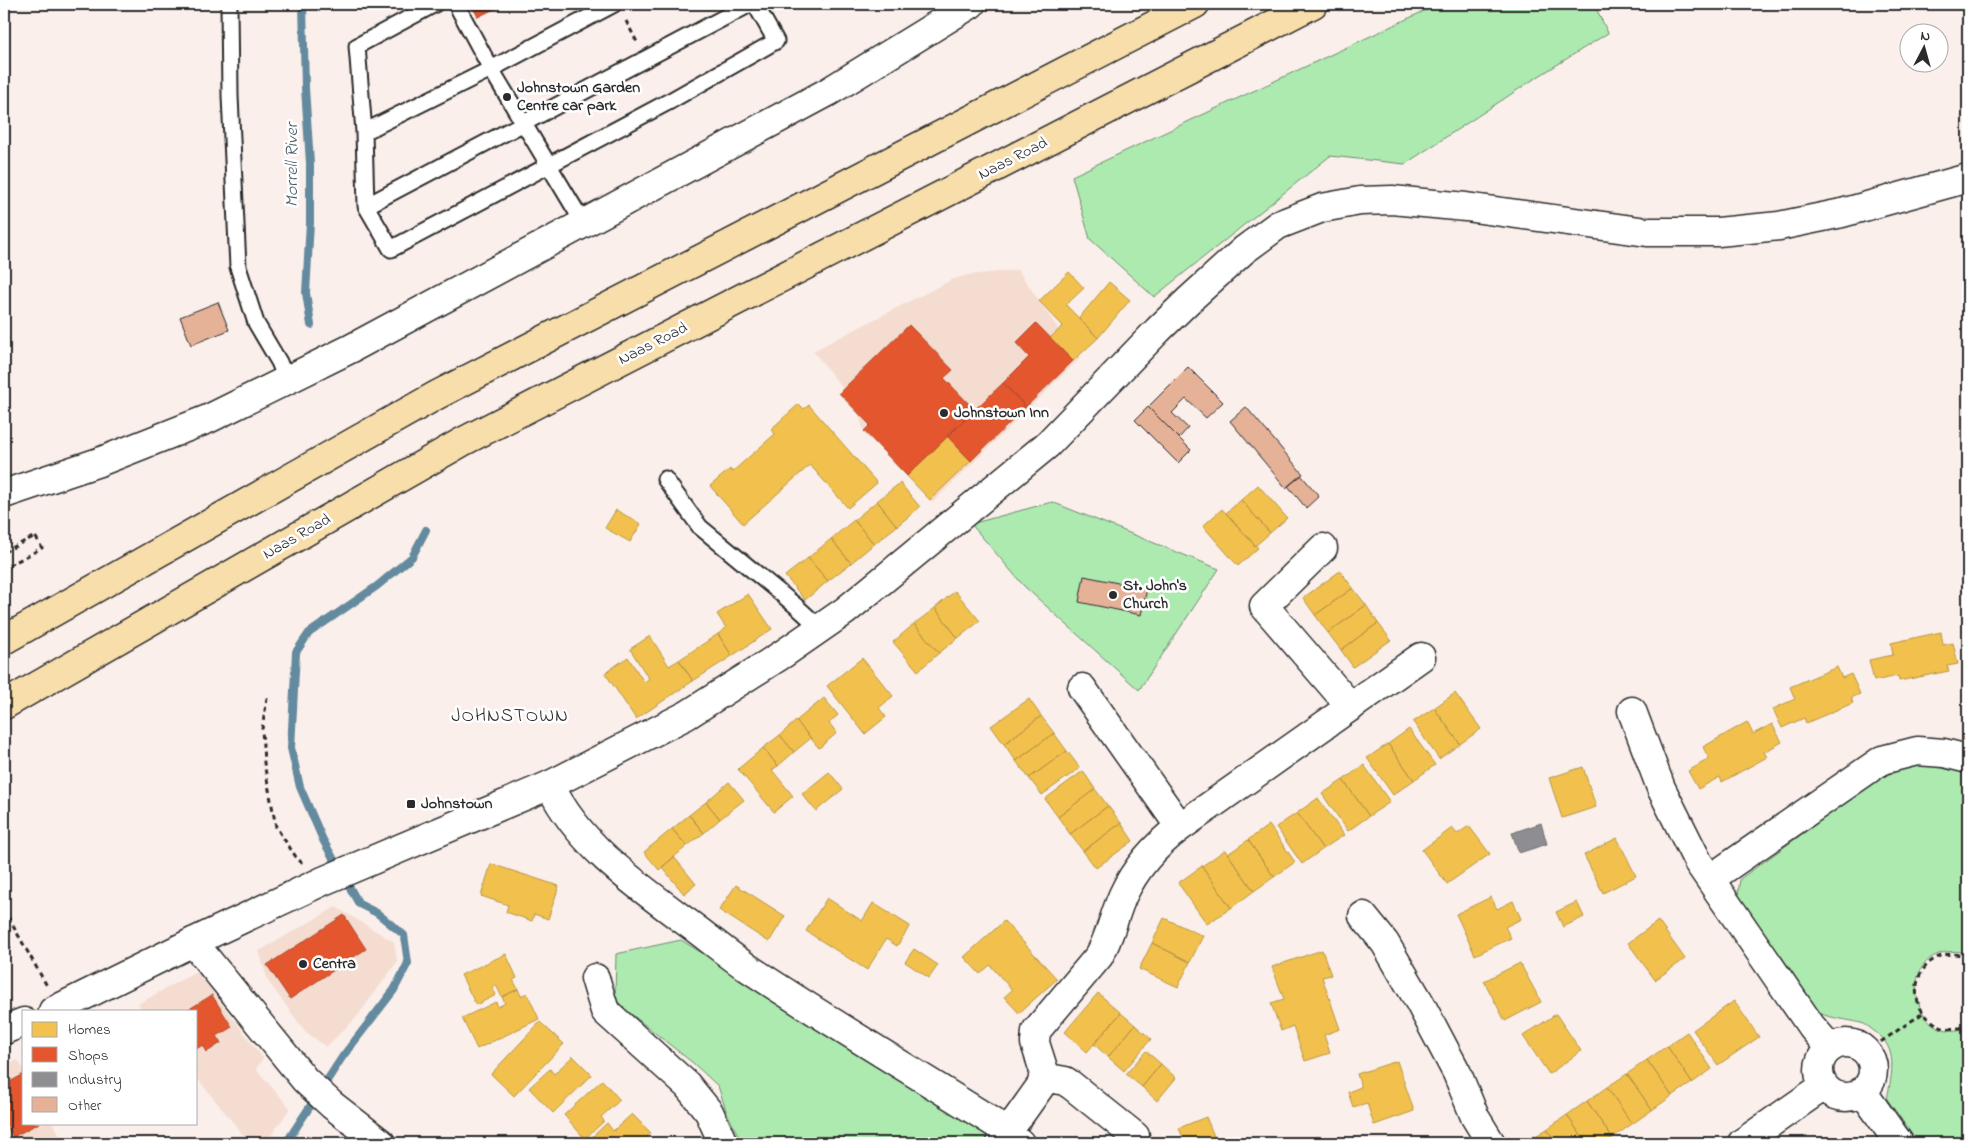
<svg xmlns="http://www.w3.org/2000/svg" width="1972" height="1147" viewBox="0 0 1972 1147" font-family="'Indie Flower',sans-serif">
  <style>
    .built { fill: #f4dcd1 }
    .green { fill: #adeab0; stroke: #6c8a6e }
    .homes { fill: #f2c14e; stroke: #b69444 }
    .shops { fill: #e4572e; stroke: #ac4a2d }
    .industry { fill: #8d8d92; stroke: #707073 }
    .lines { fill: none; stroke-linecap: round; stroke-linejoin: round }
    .stream { stroke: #638a9e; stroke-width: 8 }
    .building { fill: #e5b197; stroke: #2b2b2b }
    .lane-casing { stroke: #2b2b2b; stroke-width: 19 }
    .street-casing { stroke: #2b2b2b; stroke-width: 31 }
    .secondary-casing { stroke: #2b2b2b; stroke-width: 31 }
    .highway-casing { stroke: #2b2b2b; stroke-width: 31 }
    .path { stroke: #2b2b2b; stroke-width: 3; stroke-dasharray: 5 4; stroke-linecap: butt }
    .lane { stroke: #fff; stroke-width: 15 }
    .street { stroke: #fff; stroke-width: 28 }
    .secondary { stroke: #fff; stroke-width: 28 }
    .highway { stroke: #f8deab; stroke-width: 28 }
    .poi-dot { fill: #2b2b2b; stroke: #fff; stroke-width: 2 }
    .labels { text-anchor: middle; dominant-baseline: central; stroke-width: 5; stroke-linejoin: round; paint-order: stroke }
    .poi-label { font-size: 16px; font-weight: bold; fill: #2b2b2b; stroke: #fff; text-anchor: start }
    .street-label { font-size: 16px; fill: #2b2b2b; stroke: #fff }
    .water-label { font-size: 18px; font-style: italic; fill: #475b64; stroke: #fff }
    .quarter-label { font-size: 19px; letter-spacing: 1px; fill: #2b2b2b; stroke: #fff }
  </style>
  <rect width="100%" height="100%" fill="#faefea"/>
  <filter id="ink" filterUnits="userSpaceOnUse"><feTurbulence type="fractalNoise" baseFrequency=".02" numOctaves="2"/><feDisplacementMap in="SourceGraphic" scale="10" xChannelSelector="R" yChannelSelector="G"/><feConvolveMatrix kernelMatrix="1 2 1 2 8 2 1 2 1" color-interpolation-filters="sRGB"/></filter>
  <g filter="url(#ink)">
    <path class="built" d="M 1018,270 L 1079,359 L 933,502 L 879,446 L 865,435 L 856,405 L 813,351 L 951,280 L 968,275 Z
      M 336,907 L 394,942 L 397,962 L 356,1018 L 326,1047 L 305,1031 L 268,981 L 259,951 Z
      M 197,971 L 263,1058 L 256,1069 L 290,1108 L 266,1143 L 250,1143 L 196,1077 L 196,1011 L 143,1011 L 138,1004 Z
      M 18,1060 L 24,1070 L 24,1123 L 53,1123 L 64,1143 L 4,1143 L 4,1065 Z"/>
    <path class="green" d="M 1439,4 L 1594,4 L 1608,33 L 1531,81 L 1405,164 L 1330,156 L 1154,297 L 1090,239 L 1072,176 Z
      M 1052,502 L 1219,569 L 1139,690 L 1024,586 L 971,524 Z
      M 1916,764 L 1953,766 L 1968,772 L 1968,953 C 1891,937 1908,1051 1968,1027 L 1968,1143 L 1918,1143 L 1887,1099 C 1892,1073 1899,1048 1874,1031 C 1870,1028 1866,1024 1861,1023 C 1846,1019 1833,1019 1819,1013 L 1738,895 L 1740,879 L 1881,777 Z
      M 681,940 L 976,1124 L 989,1139 L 985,1143 L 742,1143 L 727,1113 L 718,1086 L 693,1063 L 621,1006 L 615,998 L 616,954 Z"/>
    <path class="homes" d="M 1069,272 L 1084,288 L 1066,305 L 1098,338 L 1073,361 L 1050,338 L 1063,326 L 1039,301 Z
      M 1109,282 L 1130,300 L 1098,338 L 1079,318 Z
      M 799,404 L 804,409 L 809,405 L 877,483 L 848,508 L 810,465 L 743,524 L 710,486 L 730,469 L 732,472 L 775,434 L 771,429 Z
      M 947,436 L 971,461 L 930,500 L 907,476 Z
      M 900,483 L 920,507 L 897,526 L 877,501 Z
      M 1258,485 L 1287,518 L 1270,533 L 1241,500 Z
      M 1241,500 L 1270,533 L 1255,546 L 1226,513 Z
      M 877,501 L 897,526 L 874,544 L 854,520 Z
      M 1222,509 L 1258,548 L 1238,566 L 1203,526 Z
      M 616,510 L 641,524 L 630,542 L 605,528 Z
      M 854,520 L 874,544 L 851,563 L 831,539 Z
      M 831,539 L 851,563 L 828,581 L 808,558 Z
      M 808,558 L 828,581 L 805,600 L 785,576 Z
      M 1340,571 L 1353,588 L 1315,615 L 1303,598 Z
      M 1353,588 L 1366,605 L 1328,633 L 1315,615 Z
      M 955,591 L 980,621 L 958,638 L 935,608 Z
      M 748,594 L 772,629 L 732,656 L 718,634 L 726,628 L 717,614 Z
      M 1366,605 L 1378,623 L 1341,650 L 1328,633 Z
      M 935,608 L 958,638 L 939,653 L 914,624 Z
      M 1378,623 L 1391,640 L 1353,667 L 1341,650 Z
      M 914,624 L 939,653 L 918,671 L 893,642 Z
      M 1941,632 L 1943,645 L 1953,643 L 1958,664 L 1947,666 L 1949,671 L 1899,681 L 1898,676 L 1874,681 L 1869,660 L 1893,655 L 1891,643 Z
      M 718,634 L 732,656 L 693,681 L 679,660 Z
      M 650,636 L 669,666 L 679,660 L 693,681 L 636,719 L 605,673 L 628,657 L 644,682 L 649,679 L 630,649 Z
      M 862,658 L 893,696 L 879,708 L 886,717 L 865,734 L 827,686 Z
      M 1837,667 L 1842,678 L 1851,674 L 1860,694 L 1851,698 L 1853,703 L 1806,723 L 1804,718 L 1782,728 L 1773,709 L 1795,699 L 1790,687 Z
      M 1455,693 L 1481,729 L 1460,744 L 1434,708 Z
      M 824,698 L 838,715 L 829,723 L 837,733 L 819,748 L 796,721 Z
      M 1029,699 L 1041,716 L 1004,744 L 991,726 Z
      M 1434,708 L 1460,744 L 1439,759 L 1413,722 Z
      M 1041,716 L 1054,733 L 1016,761 L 1004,744 Z
      M 796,721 L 811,738 L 794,752 L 780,735 Z
      M 1747,722 L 1753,734 L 1772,724 L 1782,742 L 1764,752 L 1767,757 L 1722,782 L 1720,777 L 1698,789 L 1688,771 L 1709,759 L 1703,747 Z
      M 1409,729 L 1435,765 L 1414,780 L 1388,744 Z
      M 1054,733 L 1067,751 L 1029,778 L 1016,761 Z
      M 780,735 L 794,752 L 778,766 L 763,748 Z
      M 1388,744 L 1414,780 L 1393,795 L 1367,758 Z
      M 763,748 L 778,766 L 772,770 L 793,796 L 774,812 L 738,769 Z
      M 1067,751 L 1080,768 L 1042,795 L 1029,778 Z
      M 1364,765 L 1390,802 L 1369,816 L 1343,780 Z
      M 1583,767 L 1596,807 L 1562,818 L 1549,778 Z
      M 1083,771 L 1095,789 L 1058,817 L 1045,799 Z
      M 829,772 L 843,789 L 816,811 L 802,794 Z
      M 1343,780 L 1369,816 L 1348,831 L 1322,794 Z
      M 729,782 L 744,800 L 720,819 L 706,802 Z
      M 1095,789 L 1108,806 L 1070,834 L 1058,817 Z
      M 1318,798 L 1344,835 L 1323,849 L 1297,813 Z
      M 706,802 L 720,819 L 704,833 L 689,815 Z
      M 1108,806 L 1121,823 L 1083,851 L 1070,834 Z
      M 1297,813 L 1323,849 L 1302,864 L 1276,827 Z
      M 689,815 L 704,833 L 687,846 L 672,829 Z
      M 1121,823 L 1133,841 L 1096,868 L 1083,851 Z
      M 1269,825 L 1295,862 L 1274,877 L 1248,840 Z
      M 1469,826 L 1490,854 L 1447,884 L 1422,850 L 1452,828 L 1457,834 Z
      M 672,829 L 687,846 L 659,870 L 644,852 Z
      M 1617,838 L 1636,876 L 1603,893 L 1584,855 Z
      M 1248,840 L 1274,877 L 1254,891 L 1228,854 Z
      M 1225,850 L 1254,891 L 1231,908 L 1202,866 Z
      M 674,857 L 696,884 L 684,894 L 662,867 Z
      M 491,864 L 559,886 L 548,919 L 534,914 L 532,921 L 506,912 L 508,905 L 481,896 Z
      M 1202,866 L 1231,908 L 1207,924 L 1178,883 Z
      M 736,885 L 785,916 L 769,942 L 719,910 Z
      M 1491,897 L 1497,909 L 1513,901 L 1521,919 L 1505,927 L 1511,938 L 1475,955 L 1456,914 Z
      M 827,898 L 862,921 L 873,903 L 910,926 L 897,946 L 886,939 L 867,970 L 806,931 Z
      M 1577,902 L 1584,917 L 1563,927 L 1556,912 Z
      M 1164,918 L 1203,936 L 1190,962 L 1152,943 Z
      M 1004,921 L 1057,979 L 1019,1013 L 1004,997 L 1012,990 L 990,965 L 980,974 L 964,957 Z
      M 1658,921 L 1685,959 L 1655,980 L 1628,943 Z
      M 1152,943 L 1190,962 L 1178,987 L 1139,969 Z
      M 914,949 L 938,965 L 929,978 L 905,962 Z
      M 1322,950 L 1331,975 L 1322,977 L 1340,1029 L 1324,1035 L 1330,1053 L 1305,1061 L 1293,1026 L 1281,1031 L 1271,1003 L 1284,999 L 1272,967 Z
      M 506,954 L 517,978 L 513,980 L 518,989 L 502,997 L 496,985 L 492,987 L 496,995 L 476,1005 L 461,975 Z
      M 1520,963 L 1541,1002 L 1505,1021 L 1484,981 Z
      M 518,989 L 521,996 L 527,993 L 539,1019 L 477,1049 L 462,1018 L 496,1002 L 498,1007 L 505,1003 L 502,997 Z
      M 1098,993 L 1121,1013 L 1087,1052 L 1065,1032 Z
      M 1734,1001 L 1759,1037 L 1718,1065 L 1693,1030 Z
      M 1121,1013 L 1135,1025 L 1108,1057 L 1094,1044 Z
      M 1556,1014 L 1581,1051 L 1549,1074 L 1523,1036 Z
      M 540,1022 L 564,1044 L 514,1096 L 491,1074 Z
      M 1135,1025 L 1151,1039 L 1124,1071 L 1108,1057 Z
      M 1687,1032 L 1712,1069 L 1692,1083 L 1667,1046 Z
      M 1667,1046 L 1692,1083 L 1672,1096 L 1647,1060 Z
      M 1146,1051 L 1161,1064 L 1142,1087 L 1126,1074 Z
      M 573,1056 L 592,1075 L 553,1113 L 529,1088 L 550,1069 L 554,1074 Z
      M 1647,1060 L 1672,1096 L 1652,1110 L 1627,1074 Z
      M 1397,1061 L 1414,1111 L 1374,1125 L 1367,1103 L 1353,1107 L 1348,1092 L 1361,1087 L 1357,1074 Z
      M 1161,1064 L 1176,1078 L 1157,1101 L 1142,1087 Z
      M 1627,1074 L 1652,1110 L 1632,1124 L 1607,1087 Z
      M 602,1080 L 620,1100 L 601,1117 L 604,1121 L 585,1139 L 564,1115 Z
      M 1607,1087 L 1632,1124 L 1612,1138 L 1587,1101 Z
      M 1587,1101 L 1612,1138 L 1604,1143 L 1586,1143 L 1567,1115 Z
      M 632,1114 L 651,1133 L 640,1143 L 592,1143 L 589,1140 L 607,1123 L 613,1131 Z
      M 1567,1115 L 1586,1143 L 1557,1143 L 1547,1129 Z
      M 1206,1117 L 1216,1141 L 1221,1139 L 1223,1143 L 1176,1143 L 1184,1140 L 1179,1128 Z
      M 1547,1129 L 1557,1143 L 1527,1143 L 1526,1142 Z"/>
    <path class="shops" d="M 471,4 L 504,4 L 478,17 Z
      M 1036,323 L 1073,361 L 1026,407 L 1003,383 L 1029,357 L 1016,343 Z
      M 909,325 L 953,370 L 944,378 L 975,410 L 907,476 L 864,431 L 870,425 L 839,393 Z
      M 1003,383 L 1026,407 L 971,461 L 947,436 Z
      M 344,915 L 366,949 L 290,999 L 267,965 Z
      M 212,995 L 232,1027 L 217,1036 L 221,1043 L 207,1052 L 203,1045 L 196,1049 L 196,1011 L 186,1011 Z
      M 24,1074 L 24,1123 L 39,1123 L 13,1137 L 4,1119 L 4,1085 Z"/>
    <path class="industry" d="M 1541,823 L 1547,844 L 1519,853 L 1512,833 Z"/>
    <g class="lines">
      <path class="stream" d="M 303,4 L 305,88 L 310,163 L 310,222 L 306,293 L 311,325
        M 286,1143 L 343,1056 L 394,990 L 408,963 L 404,935 L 377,913 L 359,904 L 323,840 L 300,787 L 291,748 L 296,652 L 309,633 L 377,586 L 412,557 L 426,530"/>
    </g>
    <path class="building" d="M 218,302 L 229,330 L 191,345 L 180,317 Z
      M 1188,367 L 1223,402 L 1206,418 L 1186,399 L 1172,413 L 1188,428 L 1179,438 L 1148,407 Z
      M 1148,407 L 1191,450 L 1178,463 L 1135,420 Z
      M 1246,407 L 1303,474 L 1286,488 L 1230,421 Z
      M 1301,475 L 1319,496 L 1306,508 L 1288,486 Z
      M 1084,576 L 1147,589 L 1141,615 L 1079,602 Z"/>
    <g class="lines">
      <defs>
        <path id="lane" d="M 229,4 L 230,96 L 238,267 L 256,323 L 279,362 L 286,379
          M 456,4 L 491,69 L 364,132 L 366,206 L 750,4
          M 364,132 L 357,46 L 435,4
          M 366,206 L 391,249 L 670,101 L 776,41 L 755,4
          M 584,224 L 491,69 L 614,4
          M 665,479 L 700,527 L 796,606 L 820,628"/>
        <path id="street" d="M 1323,548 L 1264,606 L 1351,707
          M 1082,688 L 1180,827
          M 1632,711 L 1661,788 L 1698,862 L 1811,1026 L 1830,1048
          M 550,785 C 577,843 635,884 685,921 C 706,936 726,953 748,968 C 831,1023 917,1074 1001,1127 L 1020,1143
          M 1710,879 L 1882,760 L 1917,751 L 1944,753 L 1968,759
          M 1363,916 L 1385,943 L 1420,1003 L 1457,1073 L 1475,1117 L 1491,1143
          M 193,942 L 305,1080 L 332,1105 L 381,1143
          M 595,978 L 605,1011 L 687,1085 L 709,1112 L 723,1143
          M1819 1070a27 27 0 1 1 54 0a27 27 0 1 1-54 0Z
          M 1043,1077 L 1065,1081 L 1071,1085 L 1135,1136
          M 1862,1091 L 1899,1143
          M 1000,1143 L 1042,1084 L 1044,1071 L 1035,1043 L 1036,1031 L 1099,956 C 1110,937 1114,915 1123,895 C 1136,867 1156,845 1180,827 L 1421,657
          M 1742,1143 L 1824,1086"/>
        <path id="secondary" d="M 4,494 L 99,462 L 208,419 L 352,348 L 828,92 L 971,4
          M 53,1011 L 193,942 L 323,881 L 550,785 L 687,715 L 783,654 L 845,611 L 1047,445 L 1158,330 L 1190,299 L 1244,250 L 1278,225 L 1322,208 L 1360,201 L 1392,200 L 1466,207 L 1647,232 L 1718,232 L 1779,226 L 1842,213 L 1968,178
          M 4,1030 L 24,1022"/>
        <path id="highway" d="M 4,640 L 437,395 L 1195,4
          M 4,705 L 462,442 L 1313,4"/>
      </defs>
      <use href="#lane" class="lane-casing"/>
      <use href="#street" class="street-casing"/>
      <use href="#secondary" class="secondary-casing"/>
      <use href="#highway" class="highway-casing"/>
      <path class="path" d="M 626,21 L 637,42
        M 4,552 L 35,536 L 42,548 L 4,568
        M 267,698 L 262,729 L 264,763 L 276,827 L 296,857 L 302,863
        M 4,910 L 47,986
        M 4,938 L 10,948 L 4,951
        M 1968,957 C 1922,940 1895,1002 1938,1025 C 1947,1030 1959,1029 1968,1026
        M 1866,1052 L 1923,1013"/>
      <use href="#lane" class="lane"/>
      <use href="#street" class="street"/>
      <use href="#secondary" class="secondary"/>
      <use href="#highway" class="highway"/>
    </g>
  </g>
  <g class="poi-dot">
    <circle cx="507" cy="97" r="5"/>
    <circle cx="944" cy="413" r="5"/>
    <circle cx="1113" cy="595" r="5"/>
    <rect x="406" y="799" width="10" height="10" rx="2.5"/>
    <circle cx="303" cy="964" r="5"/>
  </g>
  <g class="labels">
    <g class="poi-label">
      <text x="517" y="88">Johnstown Garden<tspan x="517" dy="18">Centre car park</tspan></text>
      <text x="954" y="413">Johnstown Inn</text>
      <text x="1123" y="586">St. John's<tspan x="1123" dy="18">Church</tspan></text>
      <text x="421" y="804">Johnstown</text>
      <text x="313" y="964">Centra</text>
    </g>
    <g class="street-label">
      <text transform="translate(1013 159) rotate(-27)">Naas Road</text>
      <text transform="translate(653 344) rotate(-27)">Naas Road</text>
      <text transform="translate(297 537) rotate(-30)">Naas Road</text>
    </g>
    <g class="water-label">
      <text transform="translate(293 165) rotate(-90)">Morrell River</text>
    </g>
    <g class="quarter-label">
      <text x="510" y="716">JOHNSTOWN</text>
    </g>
  </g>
  <rect width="1972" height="1147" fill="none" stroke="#fff" stroke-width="20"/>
  <rect x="10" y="10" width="1952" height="1127" fill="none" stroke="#2b2b2b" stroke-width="2" filter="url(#ink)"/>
  <rect x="22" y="1010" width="175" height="115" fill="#ffffff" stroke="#aaaaaa"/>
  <rect x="32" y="1022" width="25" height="15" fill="#f2c14e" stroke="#aaaaaa"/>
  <text x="68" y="1034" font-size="15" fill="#2b2b2b">Homes</text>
  <rect x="32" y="1047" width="25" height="15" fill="#e4572e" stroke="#aaaaaa"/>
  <text x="68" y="1060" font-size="15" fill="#2b2b2b">Shops</text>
  <rect x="32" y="1072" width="25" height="15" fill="#8d8d92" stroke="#aaaaaa"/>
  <text x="68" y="1084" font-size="15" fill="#2b2b2b">Industry</text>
  <rect x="32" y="1097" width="25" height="15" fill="#e5b197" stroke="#aaaaaa"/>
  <text x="68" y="1110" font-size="15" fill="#2b2b2b">Other</text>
  <g transform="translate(1924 48) rotate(6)"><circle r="24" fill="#ffffff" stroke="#aaaaaa"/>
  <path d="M0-4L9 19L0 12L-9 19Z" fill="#2b2b2b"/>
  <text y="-8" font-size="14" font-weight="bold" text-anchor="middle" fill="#2b2b2b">N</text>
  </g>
</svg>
